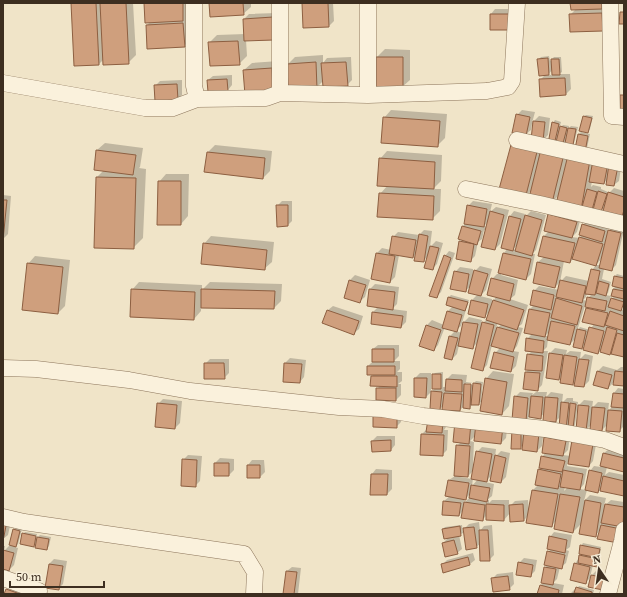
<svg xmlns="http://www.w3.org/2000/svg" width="627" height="597" viewBox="0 0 627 597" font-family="'Source Serif 4',serif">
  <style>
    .shadow { fill: #0003; fill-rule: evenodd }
    .building { fill: #cf9f7d; stroke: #8d5f41 }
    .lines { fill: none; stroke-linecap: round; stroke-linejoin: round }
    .minor-casing { stroke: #8d765c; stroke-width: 17 }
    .minor { stroke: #faf1dc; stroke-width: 16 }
  </style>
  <rect width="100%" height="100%" fill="#f0e4c8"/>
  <path class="shadow" d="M 72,3 L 133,3 L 136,55 L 128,63 L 104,59 L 99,64 Z
    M 145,3 L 190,3 L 192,38 L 184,46 L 148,48 L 147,25 L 150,22 Z
    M 210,3 L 251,3 L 251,7 L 243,14 Z
    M 303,3 L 333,3 L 334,21 L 329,26 Z
    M 571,3 L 607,3 L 601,9 L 607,8 L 607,25 L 570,15 L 576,9 Z
    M 495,9 L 519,9 L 515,29 L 491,14 Z
    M 277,13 L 246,40 L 247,56 L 239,64 L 209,43 L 217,35 L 245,34 L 244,19 L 249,14 Z
    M 385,49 L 410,50 L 410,80 L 402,87 L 377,87 L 377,57 Z
    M 323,55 L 323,63 L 327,58 L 351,57 L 352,80 L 347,85 L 323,81 L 316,88 L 288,64 L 295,57 Z
    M 549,56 L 550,61 L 554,57 L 561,57 L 562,72 L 559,74 L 570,74 L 571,89 L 566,94 L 540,80 L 546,74 L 538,60 L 541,57 ZM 552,70 L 553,75 L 548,75 Z
    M 279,61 L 273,93 L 244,70 L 252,63 Z
    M 232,75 L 232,85 L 228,90 L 208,80 L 213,76 Z
    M 182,80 L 182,95 L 177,99 L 155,86 L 160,81 Z
    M 391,110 L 447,114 L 445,138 L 437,146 L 384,118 Z
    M 522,110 L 535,112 L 532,123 L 539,116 L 550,118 L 548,135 L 543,140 L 549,142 L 553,123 L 555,120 L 561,122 L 559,129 L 563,125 L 569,126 L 568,129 L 571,126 L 578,127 L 573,147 L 576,149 L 579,134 L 581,132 L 590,134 L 587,148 L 622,161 L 619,181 L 614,185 L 608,179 L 604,183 L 592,181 L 591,187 L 593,185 L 601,187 L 601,189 L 608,192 L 607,195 L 614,188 L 624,191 L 624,216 L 621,219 L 605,207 L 601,211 L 595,205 L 592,209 L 580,209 L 559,195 L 552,202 L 531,191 L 524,198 L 513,142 L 517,115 ZM 532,124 L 534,125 L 532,137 L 525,135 L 531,130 Z
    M 586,115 L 593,116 L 590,129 L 588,132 L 583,117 Z
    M 105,143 L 143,148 L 140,167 L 139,168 L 146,169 L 143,238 L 133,248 L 97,177 L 104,170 L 97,150 Z
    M 215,145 L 272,151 L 270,171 L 263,178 L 205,172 L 208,152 Z
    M 387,151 L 442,155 L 441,181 L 433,189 L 441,189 L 440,211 L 432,219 L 380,194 L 388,185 L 380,159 Z
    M 166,174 L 189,174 L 188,216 L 181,224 L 159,182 Z
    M 3,195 L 11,196 L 8,234 L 3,239 Z
    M 282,201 L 292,201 L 292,221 L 288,225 L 277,206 Z
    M 473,201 L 492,204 L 490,212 L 496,207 L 509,210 L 500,244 L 495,249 L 486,231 L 484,230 L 482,239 L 478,242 L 475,256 L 470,261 L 460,242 L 463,239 L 459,238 L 463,226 L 465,224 L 468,206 ZM 488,222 L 487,227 L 484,226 Z
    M 514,211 L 525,214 L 524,218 L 531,211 L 546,215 L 536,250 L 532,254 L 535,254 L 531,274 L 526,279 L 501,273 L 501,275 L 518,280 L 515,295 L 510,299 L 528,305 L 522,324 L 518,327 L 523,328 L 517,346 L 513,351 L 519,352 L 516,366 L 511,371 L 495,353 L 500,348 L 492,345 L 487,365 L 482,370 L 478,342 L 472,348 L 459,345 L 457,354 L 452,359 L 445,357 L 450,336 L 456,330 L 445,327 L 438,345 L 434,350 L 420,345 L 427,325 L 432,320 L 444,325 L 448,311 L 453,306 L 449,297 L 451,295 L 469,300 L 467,307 L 465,310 L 466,310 L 461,326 L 455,331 L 462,333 L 464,322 L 469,317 L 482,320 L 481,325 L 487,319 L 490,311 L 484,317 L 469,313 L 472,300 L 478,294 L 471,286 L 465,291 L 455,272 L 460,267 L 473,269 L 473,273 L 480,266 L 492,269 L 486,290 L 480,296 L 492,299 L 492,302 L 497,296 L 492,279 L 497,274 L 499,274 L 504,253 L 508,248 L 502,247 L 510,216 ZM 518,245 L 516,250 L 513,249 ZM 498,322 L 502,324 L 496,329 Z
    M 549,214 L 581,217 L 577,232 L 572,237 L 579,238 L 582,235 L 583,225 L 588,220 L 609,226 L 607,232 L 614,226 L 624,229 L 616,265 L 611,270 L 604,269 L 602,279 L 611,282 L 608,293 L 605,295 L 611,296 L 610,300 L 615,296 L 613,289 L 616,286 L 615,276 L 617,274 L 624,276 L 624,299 L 621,309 L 624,310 L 624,357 L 602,351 L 603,348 L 597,353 L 586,344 L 581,348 L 576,338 L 570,344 L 548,339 L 547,347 L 543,351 L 548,351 L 542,385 L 537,390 L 526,372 L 529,369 L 528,355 L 532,351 L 527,339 L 532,334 L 525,332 L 530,309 L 534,305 L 534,291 L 539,286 L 559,290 L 561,281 L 566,276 L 589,281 L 592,270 L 596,265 L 573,259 L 570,262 L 564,261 L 560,282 L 555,287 L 538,262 L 545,256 L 540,255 L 544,236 L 549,231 ZM 602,258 L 600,265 L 596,265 ZM 587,293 L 592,294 L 588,298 L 587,301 L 583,300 L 586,297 ZM 585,306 L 589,306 L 587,309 L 594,324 L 590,330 L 580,327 L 577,331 ZM 550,331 L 549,336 L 545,336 Z
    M 424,230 L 432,231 L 430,247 L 436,241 L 443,243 L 437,264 L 432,269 L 428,256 L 423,261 L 417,253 L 413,257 L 399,255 L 395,277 L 390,282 L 377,253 L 382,248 L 391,250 L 393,237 L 398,232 L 419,235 Z
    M 211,236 L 274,242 L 272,262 L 264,269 L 204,244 Z
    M 449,251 L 455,253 L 441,292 L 436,297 L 445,256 Z
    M 35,256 L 70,260 L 65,306 L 58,313 L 28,264 Z
    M 355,275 L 370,280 L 365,297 L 360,301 L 345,297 L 350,280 Z
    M 139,282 L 202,285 L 202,290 L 210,282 L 282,284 L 281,301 L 274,308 L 201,307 L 201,311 L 194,319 L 132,290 Z
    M 375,284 L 399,287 L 397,304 L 392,309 L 407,311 L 406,322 L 401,327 L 372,323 L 373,312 L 378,307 L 368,306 L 370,289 Z
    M 333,306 L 363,316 L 359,329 L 354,333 L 328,310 Z
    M 378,345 L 399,345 L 399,356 L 394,361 L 400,361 L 400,369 L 397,372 L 402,372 L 402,381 L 398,384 L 401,384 L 401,395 L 396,400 L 377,389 L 381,385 L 372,376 L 374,374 L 368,366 L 373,361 L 373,349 Z
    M 555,348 L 567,350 L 566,354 L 570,351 L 581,352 L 580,359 L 585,354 L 593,356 L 589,381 L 584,386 L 576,380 L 572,384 L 562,375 L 559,379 L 547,377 L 550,353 Z
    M 290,358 L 306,360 L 304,377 L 300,382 L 285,363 Z
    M 210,359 L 229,359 L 229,373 L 224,378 L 205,364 Z
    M 603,366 L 617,370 L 621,367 L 624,367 L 624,385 L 614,382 L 608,388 L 594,384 L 598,371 Z
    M 493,371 L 514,374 L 509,406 L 502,414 L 486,379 Z
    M 443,372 L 443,387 L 446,387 L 447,379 L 452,374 L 467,375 L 466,382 L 473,383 L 466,383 L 466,385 L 476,385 L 476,383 L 474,383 L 476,381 L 483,382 L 481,402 L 478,404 L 472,404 L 470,408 L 463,407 L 460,410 L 444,405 L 440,409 L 432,391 L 436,388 L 433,375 L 435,373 Z
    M 420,373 L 431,373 L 431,392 L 426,397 L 415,396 L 415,378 Z
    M 618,388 L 624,389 L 624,426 L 619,431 L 608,424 L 602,430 L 592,424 L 586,430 L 579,405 L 584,400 L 593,401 L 592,408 L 598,402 L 609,403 L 608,411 L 612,407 L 614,393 Z
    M 520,392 L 533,393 L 532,395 L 536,392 L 547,392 L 546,397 L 551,392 L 563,394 L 562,403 L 567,398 L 573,398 L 573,401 L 578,402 L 575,425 L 573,427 L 566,428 L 561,416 L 556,421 L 545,413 L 540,417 L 530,416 L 526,420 L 515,397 Z
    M 163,399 L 182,401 L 180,423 L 175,428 L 158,404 Z
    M 401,412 L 401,422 L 396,427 L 374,417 Z
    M 448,416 L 446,427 L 444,430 L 448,430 L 447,450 L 442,455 L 422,434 L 427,429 Z
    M 508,421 L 506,438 L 501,443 L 475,436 L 470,441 L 474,442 L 473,464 L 475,464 L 477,452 L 482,447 L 496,449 L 495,457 L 501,451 L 510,453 L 506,477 L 501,482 L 492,475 L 485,482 L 494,484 L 492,496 L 487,500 L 489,500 L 489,503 L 492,500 L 509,500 L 509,507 L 515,501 L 528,500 L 529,512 L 533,490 L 539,484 L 539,470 L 541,467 L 542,457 L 546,452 L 545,438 L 550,433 L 570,436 L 568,450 L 563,455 L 571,456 L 597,439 L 593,461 L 589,466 L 569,458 L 567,466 L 587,469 L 584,484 L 580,489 L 586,490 L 590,471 L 594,466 L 601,467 L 604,453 L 609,449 L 624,452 L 624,471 L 607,467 L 605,475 L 609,472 L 624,475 L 624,495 L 600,490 L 598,492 L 587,490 L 584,501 L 590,495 L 606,498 L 604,506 L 611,500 L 624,502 L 624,531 L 600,530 L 595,536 L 582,523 L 573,532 L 556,521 L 551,526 L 529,515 L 524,520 L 510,513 L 504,520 L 487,515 L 482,520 L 463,511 L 459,515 L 444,501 L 450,496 L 449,480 L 455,476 L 457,446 L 461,442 L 456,422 ZM 474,470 L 472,479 L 460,477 L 460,475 L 468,476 ZM 473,478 L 478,479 L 472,486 ZM 565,487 L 568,487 L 564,491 ZM 470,494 L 470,497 L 464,503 L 465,499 Z
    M 544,428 L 542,446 L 537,451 L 523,445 L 520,448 L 513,430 Z
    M 377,436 L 395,436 L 395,445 L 391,450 L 372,441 Z
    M 188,455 L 202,456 L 200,481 L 195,486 L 183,460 Z
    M 220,458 L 234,459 L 234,470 L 229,475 L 215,463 Z
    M 252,460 L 264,460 L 265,472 L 260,477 L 248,465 Z
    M 376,469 L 392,470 L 392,489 L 387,494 L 372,474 Z
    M 3,519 L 11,521 L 8,535 L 3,539 Z
    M 479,522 L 480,531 L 484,526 L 492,525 L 494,555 L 489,560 L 480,544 L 476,547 L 464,529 L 469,524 Z
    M 462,525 L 463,533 L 459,535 L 462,549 L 457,553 L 443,543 L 449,537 L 443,529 L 445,527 Z
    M 16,528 L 22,529 L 18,544 L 15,547 L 18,548 L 14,565 L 9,570 L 3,568 L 3,546 L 5,546 L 4,551 L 9,546 L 10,546 L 14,530 Z
    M 25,532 L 37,534 L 36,539 L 40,535 L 51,537 L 49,546 L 47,549 L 37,542 L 33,546 L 23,534 Z
    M 554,532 L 572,535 L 570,547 L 566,550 L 569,551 L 566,563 L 561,567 L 560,567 L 557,579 L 553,583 L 564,585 L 562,594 L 539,594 L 540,586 L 544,582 L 545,568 L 548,564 L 548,552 L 551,549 L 550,537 Z
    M 583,543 L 601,547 L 600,554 L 598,557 L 600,557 L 598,563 L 596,566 L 593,565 L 590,577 L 596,571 L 610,574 L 608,584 L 591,577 L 585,583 L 575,564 L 582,553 L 581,546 Z
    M 473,553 L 475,560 L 470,564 L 442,565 L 447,560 Z
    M 524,558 L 537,560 L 535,571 L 530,576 L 519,563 Z
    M 54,559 L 67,561 L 63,584 L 58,589 L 49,564 Z
    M 292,567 L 301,568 L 298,594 L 284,594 L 287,571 Z
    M 513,572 L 514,584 L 509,589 L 492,579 L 497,574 Z
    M 12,585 L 24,589 L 22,594 L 5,594 L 7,590 Z
    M 579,586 L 594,590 L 593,594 L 570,594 L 575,589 L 576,590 Z"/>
  <path class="building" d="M 71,3 L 96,3 L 99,65 L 74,66 Z
    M 100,3 L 126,3 L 129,64 L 103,65 Z
    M 144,3 L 183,3 L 183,21 L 145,23 Z
    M 209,3 L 243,3 L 244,15 L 210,17 Z
    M 302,3 L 328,3 L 329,27 L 303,28 Z
    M 570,3 L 602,3 L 602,9 L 571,10 Z
    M 620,12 L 624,12 L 624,24 L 619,24 Z
    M 602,13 L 603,31 L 570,32 L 569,14 Z
    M 490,14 L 515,14 L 515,30 L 490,30 Z
    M 273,17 L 274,40 L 244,41 L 243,19 Z
    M 183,23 L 185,47 L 147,49 L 146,25 Z
    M 238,41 L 240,65 L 210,66 L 208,42 Z
    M 376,57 L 403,57 L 403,88 L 376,88 Z
    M 548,58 L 549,75 L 539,76 L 537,59 Z
    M 551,59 L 559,59 L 560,75 L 552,75 Z
    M 316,62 L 317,89 L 288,90 L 287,64 Z
    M 346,62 L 348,86 L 323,87 L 321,63 Z
    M 272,68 L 273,94 L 245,95 L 243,70 Z
    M 565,78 L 566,95 L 540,97 L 539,79 Z
    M 227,79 L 228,91 L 208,92 L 207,80 Z
    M 177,84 L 178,100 L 155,101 L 154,85 Z
    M 620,95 L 624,95 L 624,110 L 620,110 Z
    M 516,114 L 530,117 L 526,136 L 512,133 Z
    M 583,116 L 592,118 L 588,133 L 579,131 Z
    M 383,117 L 440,121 L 438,147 L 381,143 Z
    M 533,121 L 545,122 L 543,141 L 531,140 Z
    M 552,122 L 559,124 L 554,145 L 548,144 Z
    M 560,126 L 567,128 L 562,147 L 555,146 Z
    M 568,128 L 576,129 L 572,150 L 564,148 Z
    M 578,134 L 588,136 L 585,152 L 575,149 Z
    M 512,141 L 538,148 L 525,199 L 498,193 Z
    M 541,149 L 564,154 L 552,203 L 529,198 Z
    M 96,150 L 136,155 L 133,175 L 94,170 Z
    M 207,152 L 265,158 L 263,179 L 204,172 Z
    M 568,155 L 590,160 L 581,210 L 556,204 Z
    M 379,158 L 435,162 L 434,189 L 377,186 Z
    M 593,160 L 608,163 L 604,184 L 589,182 Z
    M 609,164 L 618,166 L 614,186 L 606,185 Z
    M 96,177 L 136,178 L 134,249 L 94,248 Z
    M 158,181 L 181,181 L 181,225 L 157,225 Z
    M 587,189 L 597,192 L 592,210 L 582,207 Z
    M 598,191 L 607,194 L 601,212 L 593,210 Z
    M 608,192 L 624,197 L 624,210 L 621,220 L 602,215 Z
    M 379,193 L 434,196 L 433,220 L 377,217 Z
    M 3,200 L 7,200 L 3,240 Z
    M 276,205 L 288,205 L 288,226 L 277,227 Z
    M 467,205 L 487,209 L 484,227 L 464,224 Z
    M 490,211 L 504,215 L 495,250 L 481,247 Z
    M 548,214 L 577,222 L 572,238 L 544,231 Z
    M 525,215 L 542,220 L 532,256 L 515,251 Z
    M 509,216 L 521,219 L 513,251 L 501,248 Z
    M 582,224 L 605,231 L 602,242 L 579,235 Z
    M 462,226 L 481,231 L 477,245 L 458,239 Z
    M 608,230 L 621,233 L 612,271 L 599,268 Z
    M 419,234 L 428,236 L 424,262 L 414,261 Z
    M 392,236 L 416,240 L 413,258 L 389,254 Z
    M 543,236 L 575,243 L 570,263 L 538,256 Z
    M 579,237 L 603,244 L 596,266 L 572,259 Z
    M 459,241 L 474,244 L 471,262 L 456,259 Z
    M 203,243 L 267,250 L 265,270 L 201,264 Z
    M 430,246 L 439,248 L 433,270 L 424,268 Z
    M 376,253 L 395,256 L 390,283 L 371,279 Z
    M 503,253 L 531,259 L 526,280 L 498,273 Z
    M 444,255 L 451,258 L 437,298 L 429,296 Z
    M 537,262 L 560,267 L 555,288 L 533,283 Z
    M 27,263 L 63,267 L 58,314 L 22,310 Z
    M 591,269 L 600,271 L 595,295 L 585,294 Z
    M 474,270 L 488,274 L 481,296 L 468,293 Z
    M 454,271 L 469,274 L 466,292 L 450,289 Z
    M 614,276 L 624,278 L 624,289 L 612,286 Z
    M 491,278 L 514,284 L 510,301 L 487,295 Z
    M 349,280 L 366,285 L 360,303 L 344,298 Z
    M 560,280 L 586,286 L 582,303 L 556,297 Z
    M 599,281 L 609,284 L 606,296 L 596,293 Z
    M 131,289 L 195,292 L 194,320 L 130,317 Z
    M 201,289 L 275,291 L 274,309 L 201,308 Z
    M 369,289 L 395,292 L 393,310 L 367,306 Z
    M 613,289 L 624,291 L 624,299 L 611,296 Z
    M 533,290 L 554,295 L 551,310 L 530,305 Z
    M 448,297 L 468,302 L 465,311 L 446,305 Z
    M 587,297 L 607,301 L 605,311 L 585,307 Z
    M 556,298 L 582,306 L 577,325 L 551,318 Z
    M 611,298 L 624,302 L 621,311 L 608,307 Z
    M 471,300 L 488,304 L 485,318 L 468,314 Z
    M 493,300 L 524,310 L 517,330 L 486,320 Z
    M 586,308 L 608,313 L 604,327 L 582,322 Z
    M 529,309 L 550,313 L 545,337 L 524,333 Z
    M 327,310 L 359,321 L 354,335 L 322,323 Z
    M 447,311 L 462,315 L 457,332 L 442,328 Z
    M 610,311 L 624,316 L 624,331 L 605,325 Z
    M 372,312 L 403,316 L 401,328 L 371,324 Z
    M 551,321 L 575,326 L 570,345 L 547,340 Z
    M 463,322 L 478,324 L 473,349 L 458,346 Z
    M 482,322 L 494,325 L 483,371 L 471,368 Z
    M 426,325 L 441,330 L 434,351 L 419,346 Z
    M 497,327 L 519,333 L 513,352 L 491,346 Z
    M 589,327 L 604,331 L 598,354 L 583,350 Z
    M 607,327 L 617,330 L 610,355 L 600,352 Z
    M 577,329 L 586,331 L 582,349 L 573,347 Z
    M 617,333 L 624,335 L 624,357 L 611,354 Z
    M 449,336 L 458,338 L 452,360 L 444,358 Z
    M 526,338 L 544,341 L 543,353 L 525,351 Z
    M 372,349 L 394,349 L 394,362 L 372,362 Z
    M 494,352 L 514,357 L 511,372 L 490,368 Z
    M 549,353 L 563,355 L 559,380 L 546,378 Z
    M 527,354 L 543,356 L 542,371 L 525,370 Z
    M 564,355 L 577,357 L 573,385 L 560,383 Z
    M 579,359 L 589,360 L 584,387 L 574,386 Z
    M 204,363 L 224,363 L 225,379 L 204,379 Z
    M 284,363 L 302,364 L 300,383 L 283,382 Z
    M 367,366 L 395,366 L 395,375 L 367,375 Z
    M 597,371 L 612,375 L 608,389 L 593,385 Z
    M 615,371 L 624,372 L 624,386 L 613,385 Z
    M 525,372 L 540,373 L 538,391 L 523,389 Z
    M 432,374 L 441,374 L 441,389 L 432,389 Z
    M 371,376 L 397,376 L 397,387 L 370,386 Z
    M 414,378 L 427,378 L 426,398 L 414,397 Z
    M 485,378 L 507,382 L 502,415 L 480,411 Z
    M 446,379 L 462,380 L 462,392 L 445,391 Z
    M 473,383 L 481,384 L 479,405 L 471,405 Z
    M 464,384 L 471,384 L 470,409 L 463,408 Z
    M 376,388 L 396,388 L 396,401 L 376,400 Z
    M 431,391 L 442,392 L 440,410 L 430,409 Z
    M 444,393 L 462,394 L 460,411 L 442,410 Z
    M 613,393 L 624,394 L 624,408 L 611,407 Z
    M 514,396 L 528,398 L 526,421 L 512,420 Z
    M 531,396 L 543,397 L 541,419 L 529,417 Z
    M 545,397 L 558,398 L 556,422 L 543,421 Z
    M 561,402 L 569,403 L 566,429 L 559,428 Z
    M 157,403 L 177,405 L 175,429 L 155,427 Z
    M 570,403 L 576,404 L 573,428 L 568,428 Z
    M 578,405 L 589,406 L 586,431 L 576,431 Z
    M 592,407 L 605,408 L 602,431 L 590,430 Z
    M 608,410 L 622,411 L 620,432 L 606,431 Z
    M 373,416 L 397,417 L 397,428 L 373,427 Z
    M 428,419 L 443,421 L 442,433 L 426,432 Z
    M 455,421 L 471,423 L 469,444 L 453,442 Z
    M 476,423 L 503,426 L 501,444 L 474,441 Z
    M 512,429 L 521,429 L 521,449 L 511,449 Z
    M 524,431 L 539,433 L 537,452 L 522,450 Z
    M 421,434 L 444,435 L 443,456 L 420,455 Z
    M 544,437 L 566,441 L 563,456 L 542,453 Z
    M 391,440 L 391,451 L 372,452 L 371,441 Z
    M 572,440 L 593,444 L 589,467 L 568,464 Z
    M 456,445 L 470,446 L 468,477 L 454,476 Z
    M 476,451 L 492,454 L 487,482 L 471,479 Z
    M 603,453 L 624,458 L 624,472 L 600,466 Z
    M 495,455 L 506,458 L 501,483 L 490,481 Z
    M 541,456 L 565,461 L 562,472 L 539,468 Z
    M 182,459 L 197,460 L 196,487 L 181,486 Z
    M 214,463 L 229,463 L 229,476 L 214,476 Z
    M 247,465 L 260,465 L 260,478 L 247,478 Z
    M 538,469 L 561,474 L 558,489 L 535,485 Z
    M 563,470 L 583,474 L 580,490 L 560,487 Z
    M 589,470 L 602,473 L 598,493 L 585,490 Z
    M 371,474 L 388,474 L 387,495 L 370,495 Z
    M 603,476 L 624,481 L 624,496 L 600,491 Z
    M 448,480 L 469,483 L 466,500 L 445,496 Z
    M 471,485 L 490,488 L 487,502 L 469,498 Z
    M 532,490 L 558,494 L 552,527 L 526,523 Z
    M 560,494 L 580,497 L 573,533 L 554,529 Z
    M 585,500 L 601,503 L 596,537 L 579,534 Z
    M 443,501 L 461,503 L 459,516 L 442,515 Z
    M 464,502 L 485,505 L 483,521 L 461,518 Z
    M 486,504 L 504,505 L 504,521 L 486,520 Z
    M 523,504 L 524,521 L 510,522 L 509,505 Z
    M 605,504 L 624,507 L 623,527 L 601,523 Z
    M 3,525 L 6,526 L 3,541 Z
    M 601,525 L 621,529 L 618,543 L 597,539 Z
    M 460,526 L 461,536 L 444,539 L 442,529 Z
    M 474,527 L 477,548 L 466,550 L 463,528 Z
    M 13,529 L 20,531 L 16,547 L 9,545 Z
    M 479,530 L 488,530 L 490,561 L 480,561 Z
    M 22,533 L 36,536 L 34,547 L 20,544 Z
    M 549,536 L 567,540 L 565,553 L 547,549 Z
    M 37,537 L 49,539 L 47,550 L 35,548 Z
    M 454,540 L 458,554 L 445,557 L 442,543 Z
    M 580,545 L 600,549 L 598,558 L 579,554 Z
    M 3,550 L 14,553 L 9,571 L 3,569 Z
    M 547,551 L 565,555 L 562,569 L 544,565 Z
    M 579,555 L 598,559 L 597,567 L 578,563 Z
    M 468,557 L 470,565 L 443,573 L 441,564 Z
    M 518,562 L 533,565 L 531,577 L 516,575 Z
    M 574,563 L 590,567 L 586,584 L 570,580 Z
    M 49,564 L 63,566 L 59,590 L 45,588 Z
    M 544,567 L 556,569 L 553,585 L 541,583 Z
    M 286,571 L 297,572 L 294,594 L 283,594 Z
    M 591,575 L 606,578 L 603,590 L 588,587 Z
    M 508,576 L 510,590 L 493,592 L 491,578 Z
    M 540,585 L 559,590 L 558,594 L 537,594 Z
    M 576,587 L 592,592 L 592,594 L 574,593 Z
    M 6,589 L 20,594 L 4,594 Z"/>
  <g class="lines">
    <defs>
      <path id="minor" d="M 194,3 L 194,86 L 197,99
        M 368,3 L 368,95
        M 610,3 L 612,116 L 624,117
        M 3,83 L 145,108 L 173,108 L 197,99 L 266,98 L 280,93 L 368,95 L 487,91 L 508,87 L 512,81 L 517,3
        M 280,93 L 280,3
        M 517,140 L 624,164
        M 466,189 L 540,204 L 624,224
        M 3,368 L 36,369 L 129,380 L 190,391 L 339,407 L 383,409 L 423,416 L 545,429 L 605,440 L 624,447
        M 3,517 L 24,522 L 244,554 L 255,572 L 254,594
        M 3,578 L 39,591
        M 608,594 L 622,541 L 624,530"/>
    </defs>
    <use href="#minor" class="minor-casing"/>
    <use href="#minor" class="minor"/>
  </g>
  <rect width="627" height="597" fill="none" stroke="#3d2e20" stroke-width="8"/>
  <g transform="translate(599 569) rotate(347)" stroke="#f7eed8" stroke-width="3" paint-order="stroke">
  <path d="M0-3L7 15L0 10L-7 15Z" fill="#3d2e20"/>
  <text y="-6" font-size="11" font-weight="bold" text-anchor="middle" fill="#3d2e20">N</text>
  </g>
  <path d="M10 581v6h94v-6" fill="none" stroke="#3d2e20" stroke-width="2"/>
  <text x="16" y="581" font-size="12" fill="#3d2e20" stroke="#f7eed8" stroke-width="3" paint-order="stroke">50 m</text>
</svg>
